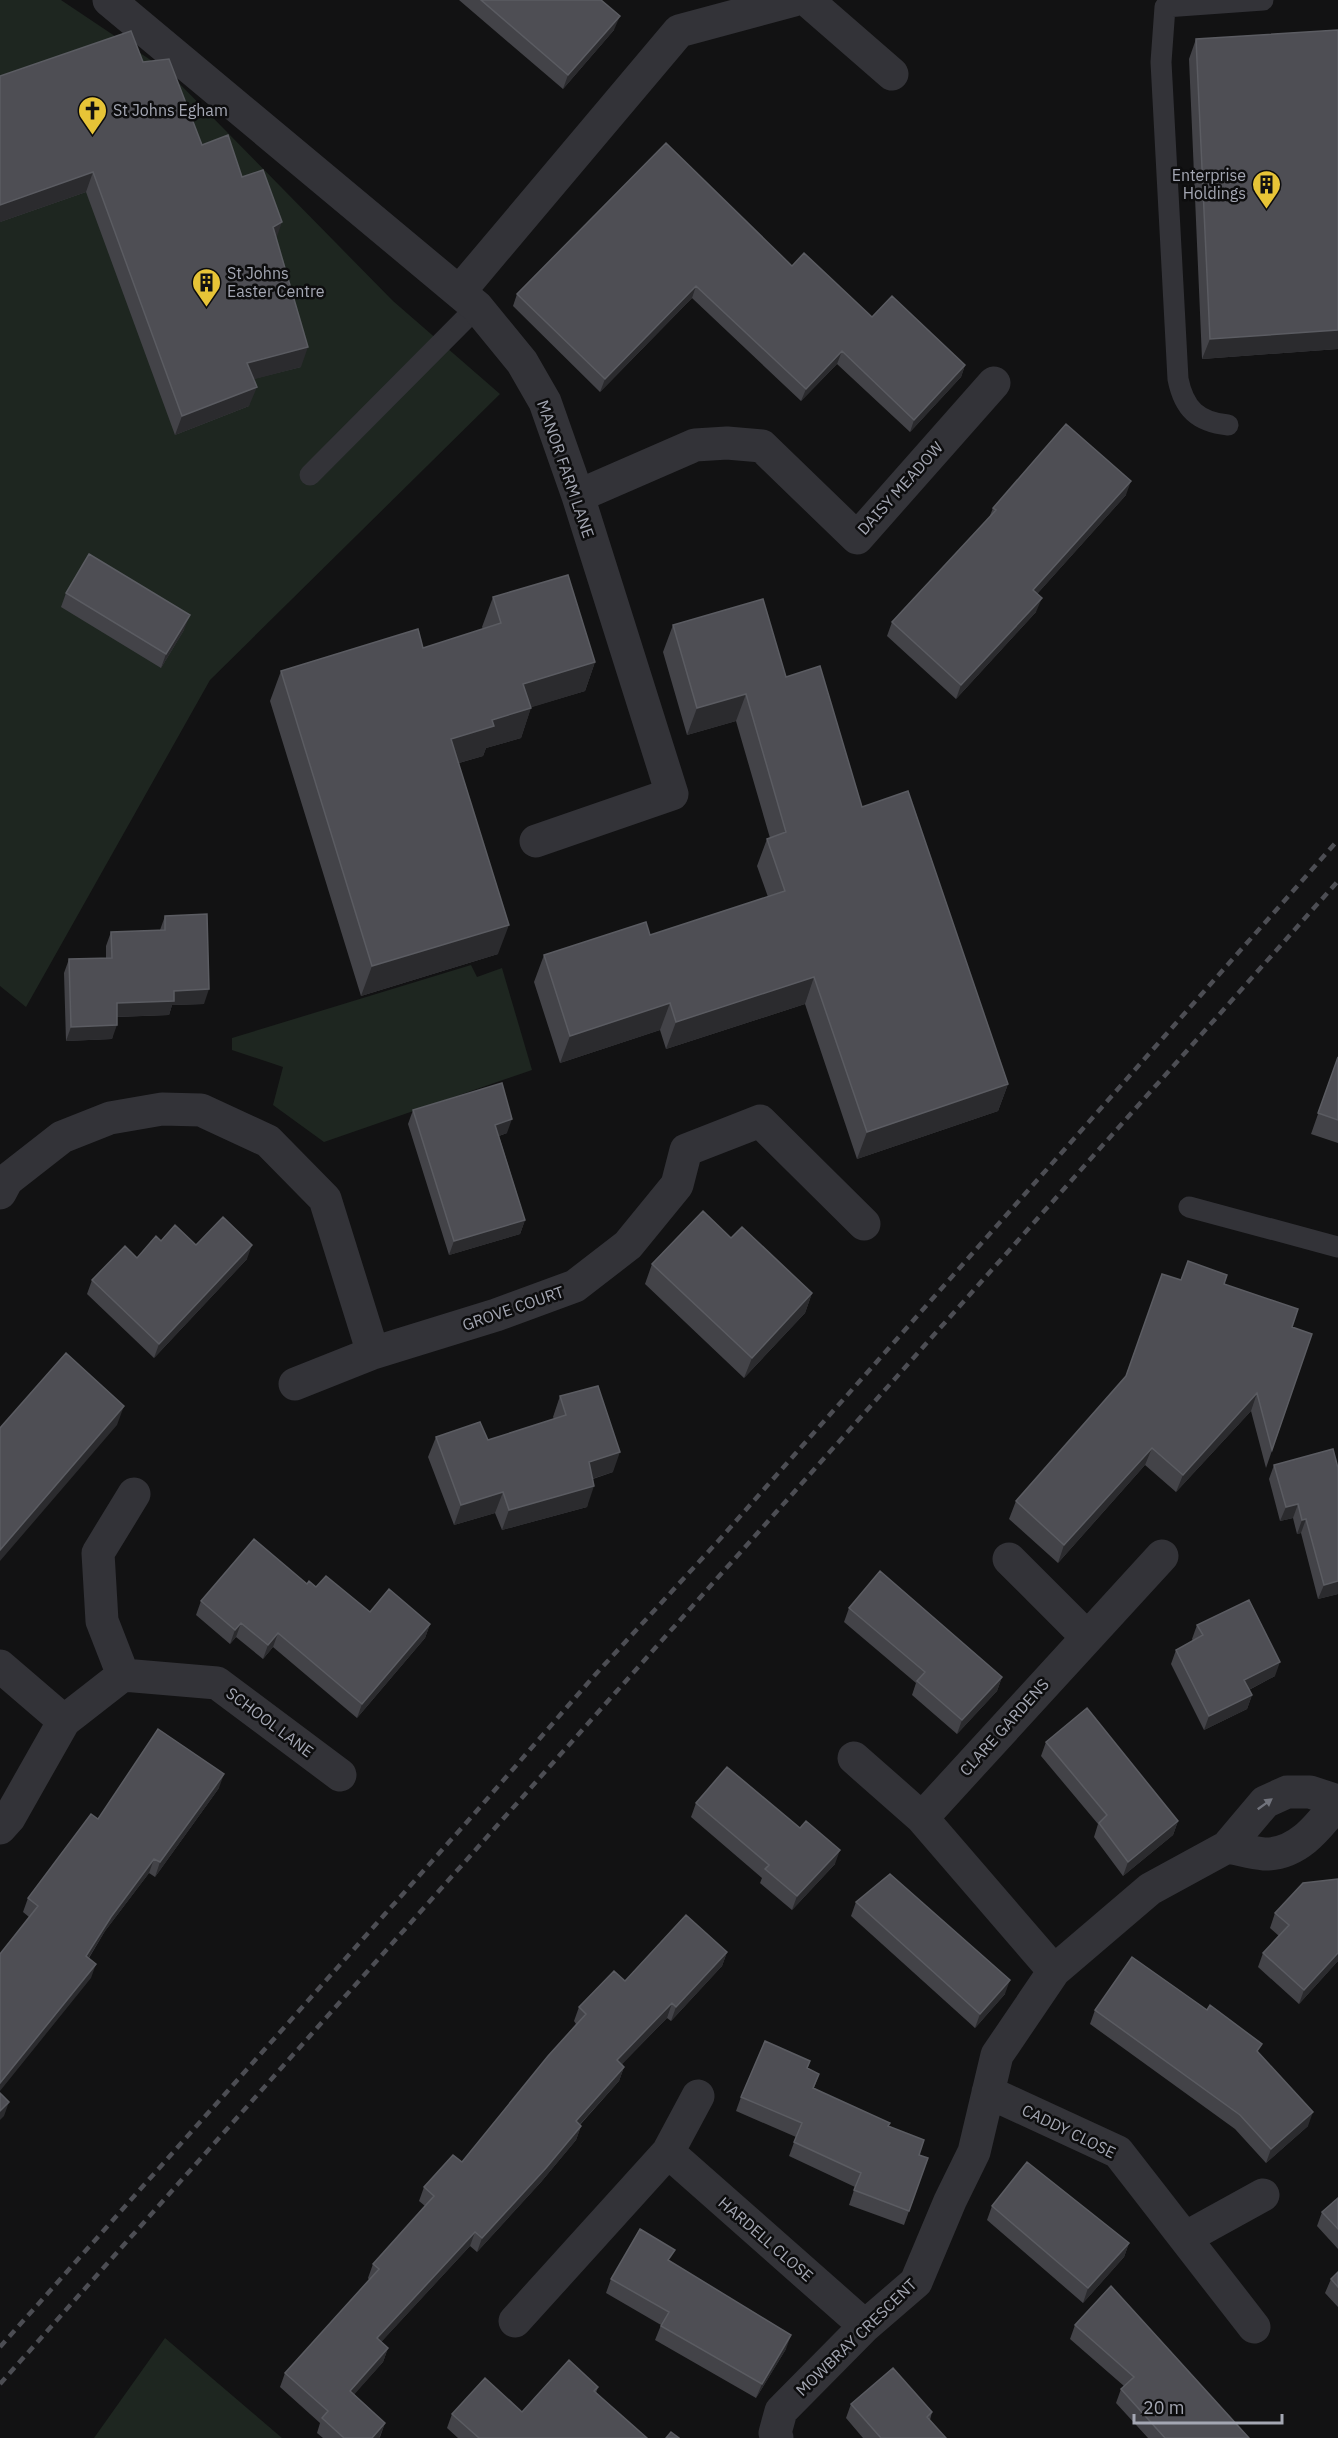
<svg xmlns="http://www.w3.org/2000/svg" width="1338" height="2438" viewBox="0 0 1338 2438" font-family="'IBM Plex Sans',sans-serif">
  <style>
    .green { fill: #1e2620 }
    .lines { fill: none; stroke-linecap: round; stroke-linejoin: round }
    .service { stroke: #333338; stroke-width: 21 }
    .minor { stroke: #333338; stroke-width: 33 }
    .rail { stroke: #4c4d53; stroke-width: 4.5; stroke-dasharray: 8 6; stroke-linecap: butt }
    .wall { fill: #434348 }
    .shaded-wall { fill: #2b2b2e }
    .building { fill: #4e4e54; stroke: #5b5c62; stroke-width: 1.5 }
    .oneway { fill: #71737c }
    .labels { text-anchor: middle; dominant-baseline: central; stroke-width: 5; stroke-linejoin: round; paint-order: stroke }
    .poi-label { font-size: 16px; fill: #a4a7b3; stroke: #0d0d0e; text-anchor: start }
    .street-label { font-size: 16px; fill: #a4a7b3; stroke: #0d0d0e }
  </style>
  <rect width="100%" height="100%" fill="#121213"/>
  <path class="green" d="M 0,0 L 61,0 L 167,71 L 393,301 L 500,394 L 210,680 L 26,1007 L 0,986 Z
    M 471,965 L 477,977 L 502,968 L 532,1070 L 324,1142 L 273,1105 L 283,1067 L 232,1050 L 232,1038 Z
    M 165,2338 L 282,2438 L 94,2438 Z"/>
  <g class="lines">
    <path class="service" d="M 1228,425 C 1198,422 1184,409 1178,379 L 1161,62 L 1165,7 L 1263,0
      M 310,475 L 477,307
      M 1189,1207 L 1338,1247"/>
    <path class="minor" d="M 109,0 L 477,307 L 522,362 L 545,402 L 578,496 L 672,794 L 536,841
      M 807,0 L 892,74
      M 459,292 L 679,31 L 794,0
      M 578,496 L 695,445 L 727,443 L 762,446 L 857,538 L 994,383
      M 0,1193 L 7,1180 L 62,1137 L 110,1118 L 162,1109 L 201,1110 L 268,1141 L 325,1199 L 373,1353
      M 295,1384 L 373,1353 L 496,1315 L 575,1286 L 628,1245 L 677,1185 L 686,1150 L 760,1121 L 864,1224
      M 1009,1559 L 1086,1636
      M 0,1666 L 64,1721
      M 123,1675 L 102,1621 L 98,1553 L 134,1494
      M 854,1758 L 922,1818
      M 0,1828 L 9,1818 L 64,1721 L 123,1675 L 217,1683 L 340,1775
      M 1227,1847 C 1239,1849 1252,1853 1264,1854 C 1298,1855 1319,1826 1338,1802
      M 1054,1971 L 922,1818 L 1162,1556
      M 988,2092 L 1118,2152 L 1254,2327
      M 668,2152 L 865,2326
      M 1185,2238 L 1263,2195
      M 515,2321 L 668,2152 L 698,2096
      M 777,2438 L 775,2433 L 781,2411 L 865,2326 L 916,2282 L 950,2201 L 974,2152 L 997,2055 L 1054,1971 L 1150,1889 L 1227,1847 L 1265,1802 L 1287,1792 L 1310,1792 L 1338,1801"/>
    <path class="rail" d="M 0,2347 L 474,1814 L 594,1676 L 720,1539 L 1338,840
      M 0,2384 L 1338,881"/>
  </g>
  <path class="wall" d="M 459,0 L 601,0 L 614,30 L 563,89 Z
    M 1338,30 L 1338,349 L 1202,359 L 1189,59 L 1196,39 Z
    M 143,62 L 202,145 L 242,177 L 276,238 L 301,367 L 253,379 L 249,406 L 175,435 L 86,192 L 0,222 Z
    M 792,266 L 872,317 L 965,365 L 961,377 L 910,432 L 837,364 L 801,401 L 692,298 L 600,392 L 513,306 L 517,294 Z
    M 1126,495 L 1037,594 L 1036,612 L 956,699 L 887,636 L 892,622 L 989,518 L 993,508 Z
    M 66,593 L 184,630 L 161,668 L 61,607 Z
    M 493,597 L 595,662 L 585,691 L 531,707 L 521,738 L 486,748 L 483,756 L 459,763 L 498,954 L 361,996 L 270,701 L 281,671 L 423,648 L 483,629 L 482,627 Z
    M 673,625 L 786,677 L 862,807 L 1008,1084 L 998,1111 L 857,1159 L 805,1004 L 666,1049 L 660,1030 L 560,1063 L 534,982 L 544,955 L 650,935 L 768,897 L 757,866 L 767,839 L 770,838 L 736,721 L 687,735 L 663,652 Z
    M 165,916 L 204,1004 L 172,1005 L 169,1015 L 117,1017 L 112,1039 L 66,1041 L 64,973 L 69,959 L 106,958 L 106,946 L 111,932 L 160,930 Z
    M 1338,1057 L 1338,1143 L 1311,1134 Z
    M 413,1110 L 507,1133 L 499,1136 L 525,1220 L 520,1234 L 449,1255 L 408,1124 Z
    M 731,1238 L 812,1293 L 805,1313 L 744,1378 L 645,1284 L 652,1264 Z
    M 161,1241 L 196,1245 L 247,1259 L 154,1358 L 87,1294 L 92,1280 L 137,1258 Z
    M 1181,1280 L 1224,1284 L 1292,1327 L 1312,1334 L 1266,1468 L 1251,1411 L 1176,1492 L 1145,1465 L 1058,1563 L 1009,1519 L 1016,1501 L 1125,1377 Z
    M 560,1396 L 613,1472 L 593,1479 L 587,1507 L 502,1530 L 495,1513 L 454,1525 L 428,1457 L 436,1437 L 488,1440 L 554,1419 L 553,1417 Z
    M 1274,1465 L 1338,1468 L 1338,1594 L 1318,1599 L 1301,1533 L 1297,1534 L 1293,1518 L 1280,1521 L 1269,1479 Z
    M 307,1584 L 316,1587 L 370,1612 L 430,1624 L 425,1638 L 357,1718 L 273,1647 L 263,1659 L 236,1637 L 230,1644 L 196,1615 L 201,1601 Z
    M 849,1608 L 1002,1677 L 997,1691 L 957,1734 L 912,1695 L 916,1683 L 844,1622 Z
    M 1197,1625 L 1275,1676 L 1249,1690 L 1252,1695 L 1247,1709 L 1204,1730 L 1171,1664 L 1176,1650 L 1193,1641 L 1192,1639 Z
    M 1046,1742 L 1178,1821 L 1173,1835 L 1123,1876 L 1094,1837 L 1098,1824 L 1041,1756 Z
    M 219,1788 L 155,1877 L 149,1873 L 105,1931 L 89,1958 L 91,1978 L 29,1917 L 23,1912 L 28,1898 L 98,1819 Z
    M 696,1803 L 835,1864 L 792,1910 L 760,1883 L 762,1878 L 691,1817 Z
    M 856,1902 L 1005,1994 L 975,2028 L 851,1916 Z
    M 1275,1913 L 1337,1962 L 1299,2004 L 1258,1967 L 1263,1953 L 1279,1936 L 1270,1928 Z
    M 727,1952 L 722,1966 L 671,2021 L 667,2018 L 622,2064 L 624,2067 L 619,2081 L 580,2125 L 581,2126 L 576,2140 L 541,2182 L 477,2252 L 470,2246 L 381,2342 L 388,2348 L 383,2362 L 354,2394 L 385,2423 L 380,2437 L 379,2438 L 323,2438 L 317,2433 L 320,2423 L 280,2387 L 285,2373 L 369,2280 L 368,2278 L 373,2264 L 425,2206 L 419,2201 L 424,2187 L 462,2162 L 576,2024 L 574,2021 L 579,2007 L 625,1981 Z
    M 1095,2010 L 1259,2053 L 1308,2126 L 1266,2163 L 1235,2129 L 1090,2024 Z
    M 810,2061 L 807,2068 L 819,2074 L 814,2088 L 888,2126 L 919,2155 L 928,2158 L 904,2225 L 849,2205 L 855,2187 L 789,2156 L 796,2137 L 736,2111 L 741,2097 Z
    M 1338,2198 L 1338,2249 L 1317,2226 L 1322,2212 Z
    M 992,2206 L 1129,2243 L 1124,2257 L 1083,2303 L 987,2220 Z
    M 670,2262 L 786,2349 L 756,2398 L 655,2340 L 661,2325 L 606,2293 L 611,2279 Z
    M 1338,2272 L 1338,2307 L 1325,2293 L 1331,2279 Z
    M 1075,2325 L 1249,2438 L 1148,2438 L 1116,2403 L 1121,2389 L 1124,2386 L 1070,2339 Z
    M 598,2387 L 596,2393 L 647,2438 L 458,2438 L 447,2428 L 452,2414 L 522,2412 Z
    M 851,2404 L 932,2412 L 930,2420 L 946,2438 L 863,2438 L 846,2418 Z"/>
  <path class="shaded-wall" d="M 620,16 L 614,30 L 563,89 L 568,75 Z
    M 93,172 L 86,192 L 0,222 L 0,205 Z
    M 282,222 L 275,242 L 273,227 Z
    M 696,286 L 692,298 L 600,392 L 605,379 Z
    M 1338,330 L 1338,349 L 1202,359 L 1210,339 Z
    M 308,347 L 301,367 L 240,383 L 247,363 Z
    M 842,351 L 837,364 L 801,401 L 806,389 Z
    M 965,365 L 961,377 L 910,432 L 914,420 Z
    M 257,387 L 249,406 L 175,435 L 182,416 Z
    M 1131,481 L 1126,495 L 1028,604 L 1033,590 Z
    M 1042,598 L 1036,612 L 956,699 L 961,685 Z
    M 190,615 L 184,630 L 161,668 L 166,654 Z
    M 595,662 L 585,691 L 513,713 L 523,684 Z
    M 746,694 L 736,721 L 687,735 L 697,708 Z
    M 531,708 L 521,738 L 486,748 L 483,756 L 441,768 L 451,739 L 492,720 Z
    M 509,925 L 498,954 L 361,996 L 372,966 Z
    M 814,977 L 805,1004 L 666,1049 L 676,1022 Z
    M 209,989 L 204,1004 L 172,1005 L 169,1015 L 112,1017 L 117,1003 L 174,991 Z
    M 670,1003 L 660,1030 L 560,1063 L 570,1036 Z
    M 117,1025 L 112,1039 L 66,1041 L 71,1027 Z
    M 1008,1084 L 998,1111 L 857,1159 L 867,1132 Z
    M 512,1119 L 507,1133 L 490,1139 L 495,1125 Z
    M 525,1220 L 520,1234 L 449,1255 L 454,1241 Z
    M 252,1245 L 247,1259 L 154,1358 L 159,1344 Z
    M 812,1293 L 805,1313 L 744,1378 L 752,1358 Z
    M 1257,1393 L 1251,1411 L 1176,1492 L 1183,1475 Z
    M 124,1406 L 117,1425 L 0,1561 L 0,1550 Z
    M 1152,1448 L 1145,1465 L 1058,1563 L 1064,1545 Z
    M 620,1452 L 613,1472 L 582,1482 L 589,1462 Z
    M 594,1486 L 587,1507 L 502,1530 L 509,1510 Z
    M 503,1492 L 495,1513 L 454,1525 L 461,1505 Z
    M 1298,1504 L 1293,1518 L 1280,1521 L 1286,1507 Z
    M 1306,1519 L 1301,1533 L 1297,1534 L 1302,1520 Z
    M 1338,1581 L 1338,1594 L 1318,1599 L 1324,1585 Z
    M 241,1623 L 236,1637 L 230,1644 L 235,1630 Z
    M 430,1624 L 425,1638 L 357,1718 L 362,1704 Z
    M 278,1633 L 273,1647 L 263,1659 L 268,1645 Z
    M 1280,1662 L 1275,1676 L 1239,1695 L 1244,1680 Z
    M 1002,1677 L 997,1691 L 957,1734 L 962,1720 Z
    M 1252,1695 L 1247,1709 L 1204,1730 L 1209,1716 Z
    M 224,1774 L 219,1788 L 155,1877 L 160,1862 Z
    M 1178,1821 L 1173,1835 L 1123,1876 L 1128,1862 Z
    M 840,1850 L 835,1864 L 792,1910 L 797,1896 Z
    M 154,1859 L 149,1873 L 105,1931 L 81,1970 L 86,1956 L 111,1917 Z
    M 727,1952 L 722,1966 L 671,2021 L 676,2007 Z
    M 1338,1953 L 1338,1962 L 1337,1962 L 1299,2004 L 1304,1990 Z
    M 96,1964 L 91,1978 L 0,2091 L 0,2083 Z
    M 1010,1980 L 1005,1994 L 975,2028 L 980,2014 Z
    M 672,2003 L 667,2018 L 612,2074 L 617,2060 Z
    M 624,2067 L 619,2081 L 570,2135 L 576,2121 Z
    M 9,2102 L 4,2116 L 0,2120 L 0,2111 Z
    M 1313,2112 L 1308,2126 L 1266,2163 L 1271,2149 Z
    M 581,2126 L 576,2140 L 541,2182 L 477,2252 L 482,2238 Z
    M 475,2232 L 470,2246 L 372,2352 L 377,2338 Z
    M 1129,2243 L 1124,2257 L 1083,2303 L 1088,2288 Z
    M 791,2335 L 786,2349 L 756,2398 L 762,2384 Z
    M 388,2348 L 383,2362 L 345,2405 L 350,2391 Z
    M 385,2423 L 379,2438 L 372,2438 Z"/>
  <path class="building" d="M 481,0 L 601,0 L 620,16 L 568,75 Z
    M 1338,30 L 1338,330 L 1210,339 L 1196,39 Z
    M 131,31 L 143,62 L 169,59 L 202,145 L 228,135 L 242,177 L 263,170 L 282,222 L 273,227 L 308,347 L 247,363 L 257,387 L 182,416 L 93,172 L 0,205 L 0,76 Z
    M 666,143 L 792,266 L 804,253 L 872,317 L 892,296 L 965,365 L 914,420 L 842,351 L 806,389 L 696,286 L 605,379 L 517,294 Z
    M 1066,424 L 1131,481 L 1033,590 L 1042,598 L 961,685 L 892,622 L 996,510 L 993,508 Z
    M 89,554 L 190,615 L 166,654 L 66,593 Z
    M 568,575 L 595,662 L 523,684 L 531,708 L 492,720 L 494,726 L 451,739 L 509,925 L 372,966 L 281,671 L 418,629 L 423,648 L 501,623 L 493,597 Z
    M 763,599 L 786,677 L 820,666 L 862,807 L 908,791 L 1008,1084 L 867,1132 L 814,977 L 676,1022 L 670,1003 L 570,1036 L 544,955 L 646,922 L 650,935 L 785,891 L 767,839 L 786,832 L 746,694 L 697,708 L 673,625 Z
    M 207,914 L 209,989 L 174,991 L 174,1001 L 117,1003 L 117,1025 L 71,1027 L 69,959 L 112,958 L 111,932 L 165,930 L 165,916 Z
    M 1338,1057 L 1338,1120 L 1318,1113 Z
    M 502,1083 L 512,1119 L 495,1125 L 525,1220 L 454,1241 L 413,1110 Z
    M 703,1211 L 731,1238 L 742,1227 L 812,1293 L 752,1358 L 652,1264 Z
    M 223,1217 L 252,1245 L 159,1344 L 92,1280 L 125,1246 L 137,1258 L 156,1236 L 161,1241 L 175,1225 L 196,1245 Z
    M 1188,1261 L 1227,1275 L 1224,1284 L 1298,1309 L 1292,1327 L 1312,1334 L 1272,1450 L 1257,1393 L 1183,1475 L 1152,1448 L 1064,1545 L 1016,1501 L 1126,1376 L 1162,1274 L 1181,1280 Z
    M 66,1353 L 124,1406 L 0,1550 L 0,1428 Z
    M 598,1386 L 620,1452 L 589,1462 L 594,1486 L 509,1510 L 503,1492 L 461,1505 L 436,1437 L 480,1422 L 488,1440 L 566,1415 L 560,1396 Z
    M 1333,1449 L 1338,1468 L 1338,1581 L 1324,1585 L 1306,1519 L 1302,1520 L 1298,1504 L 1286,1507 L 1274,1465 Z
    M 254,1539 L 307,1584 L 309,1581 L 316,1587 L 326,1576 L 370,1612 L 389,1589 L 430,1624 L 362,1704 L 278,1633 L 268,1645 L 241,1623 L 235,1630 L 201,1601 Z
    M 880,1571 L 1002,1677 L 962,1720 L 917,1681 L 925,1672 L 849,1608 Z
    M 1249,1600 L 1280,1662 L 1244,1680 L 1252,1695 L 1209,1716 L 1176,1650 L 1203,1635 L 1197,1625 Z
    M 1087,1708 L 1178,1821 L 1128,1862 L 1099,1823 L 1107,1815 L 1046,1742 Z
    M 158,1729 L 224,1774 L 160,1862 L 154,1859 L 111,1917 L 86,1956 L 96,1964 L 0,2083 L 0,1954 L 38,1906 L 28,1898 L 91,1814 L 98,1819 Z
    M 727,1767 L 800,1828 L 806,1821 L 840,1850 L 797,1896 L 765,1869 L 769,1865 L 696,1803 Z
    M 890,1874 L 1010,1980 L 980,2014 L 856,1902 Z
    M 1338,1879 L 1338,1953 L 1304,1990 L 1263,1953 L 1289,1925 L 1275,1913 L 1303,1883 Z
    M 686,1915 L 727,1952 L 676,2007 L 672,2003 L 617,2060 L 624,2067 L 576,2121 L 581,2126 L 546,2168 L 482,2238 L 475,2232 L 377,2338 L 388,2348 L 350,2391 L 385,2423 L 372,2438 L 344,2438 L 322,2418 L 328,2411 L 285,2373 L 379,2269 L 373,2264 L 434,2196 L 424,2187 L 453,2155 L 462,2162 L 548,2056 L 586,2014 L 579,2007 L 614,1971 L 625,1981 Z
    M 1132,1957 L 1207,2010 L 1210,2005 L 1262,2044 L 1257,2051 L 1313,2112 L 1271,2149 L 1240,2115 L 1095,2010 Z
    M 765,2041 L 810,2061 L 807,2068 L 819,2074 L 813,2088 L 890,2123 L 888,2126 L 924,2140 L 919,2155 L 928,2158 L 909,2211 L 854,2190 L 861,2173 L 794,2142 L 802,2123 L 741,2097 Z
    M 0,2093 L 9,2102 L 0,2111 Z
    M 1027,2162 L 1129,2243 L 1088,2288 L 992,2206 Z
    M 1338,2198 L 1338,2229 L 1322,2212 Z
    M 640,2229 L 675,2250 L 668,2260 L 791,2335 L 762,2384 L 661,2326 L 669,2312 L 611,2279 Z
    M 1338,2272 L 1338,2287 L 1331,2279 Z
    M 1111,2286 L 1249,2438 L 1165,2438 L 1121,2389 L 1134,2377 L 1075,2325 Z
    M 569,2360 L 598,2387 L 594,2391 L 647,2438 L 479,2438 L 452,2414 L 485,2378 L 522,2412 Z
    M 893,2368 L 932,2412 L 927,2417 L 946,2438 L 881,2438 L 851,2404 Z
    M 671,2432 L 679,2438 L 666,2438 Z"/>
  <defs><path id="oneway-solid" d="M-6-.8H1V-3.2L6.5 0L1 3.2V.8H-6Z" transform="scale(1.5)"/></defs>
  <use class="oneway" href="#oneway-solid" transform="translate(1265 1804) rotate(-36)"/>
  <defs>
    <symbol id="church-pin" viewBox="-11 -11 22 30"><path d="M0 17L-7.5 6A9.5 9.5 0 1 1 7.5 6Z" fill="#e7c437" stroke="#0d0d0e"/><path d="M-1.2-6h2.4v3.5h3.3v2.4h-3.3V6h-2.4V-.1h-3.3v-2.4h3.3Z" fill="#111"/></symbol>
    <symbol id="building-pin" viewBox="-11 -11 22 30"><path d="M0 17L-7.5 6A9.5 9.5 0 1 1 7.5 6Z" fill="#e7c437" stroke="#0d0d0e"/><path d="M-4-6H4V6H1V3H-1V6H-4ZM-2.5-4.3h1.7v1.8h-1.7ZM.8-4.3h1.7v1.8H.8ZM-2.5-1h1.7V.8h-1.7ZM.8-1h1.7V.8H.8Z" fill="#111"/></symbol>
  </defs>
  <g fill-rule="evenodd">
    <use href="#church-pin" x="76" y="94" width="33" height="45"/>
    <use href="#building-pin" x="1250" y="168" width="33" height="45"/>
    <use href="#building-pin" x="190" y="266" width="33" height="45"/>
  </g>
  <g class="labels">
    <g class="poi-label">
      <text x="113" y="110">St Johns Egham</text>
      <text x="1246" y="175" text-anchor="end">Enterprise<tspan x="1246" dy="18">Holdings</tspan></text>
      <text x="227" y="273">St Johns<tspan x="227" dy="18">Easter Centre</tspan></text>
    </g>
    <g class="street-label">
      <text transform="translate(566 469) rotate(71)">MANOR FARM LANE</text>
      <text transform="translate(900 488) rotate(-48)">DAISY MEADOW</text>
      <text transform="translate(513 1308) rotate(-19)">GROVE COURT</text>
      <text transform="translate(270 1722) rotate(37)">SCHOOL LANE</text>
      <text transform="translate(1004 1727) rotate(-48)">CLARE GARDENS</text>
      <text transform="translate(1069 2131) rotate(26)">CADDY CLOSE</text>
      <text transform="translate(766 2239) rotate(41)">HARDELL CLOSE</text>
      <text transform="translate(856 2337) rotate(-44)">MOWBRAY CRESCENT</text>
    </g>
  </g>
  <path d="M1134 2414v9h148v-9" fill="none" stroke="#a4a7b3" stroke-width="3"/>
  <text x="1143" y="2414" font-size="18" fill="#a4a7b3" stroke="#0d0d0e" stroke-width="4.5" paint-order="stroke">20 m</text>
</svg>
